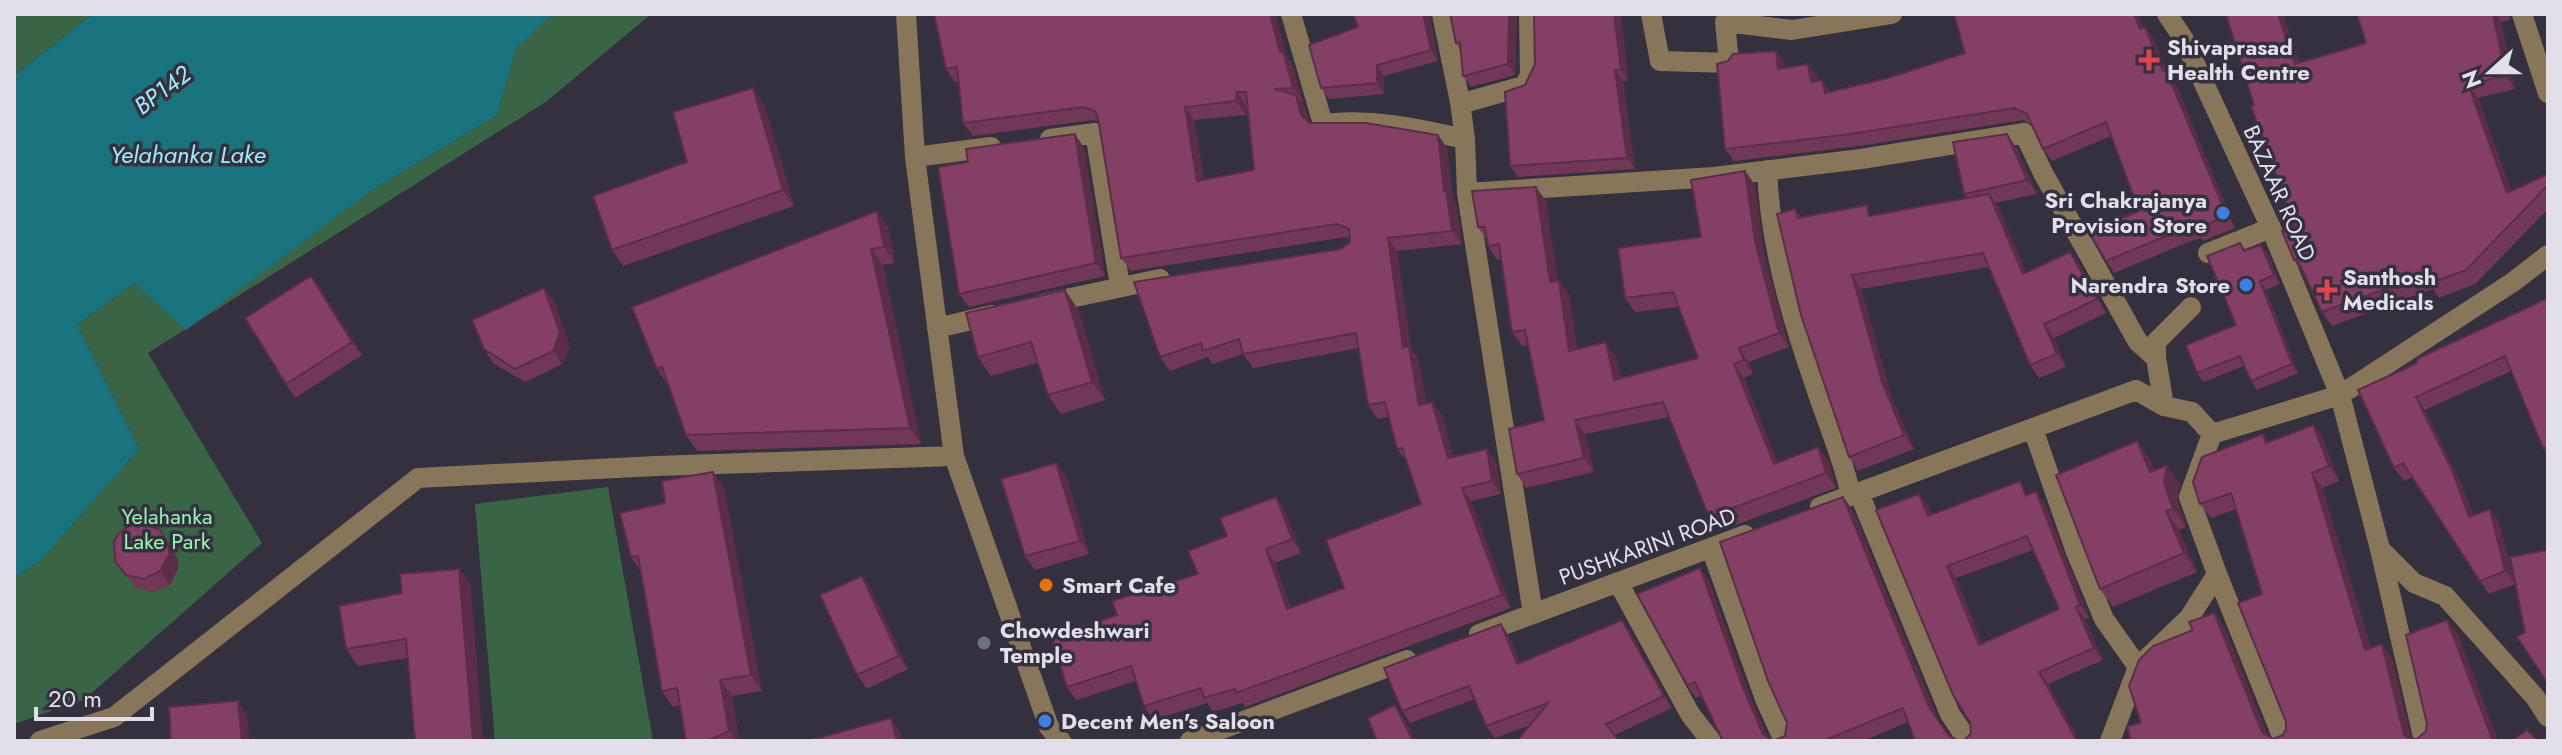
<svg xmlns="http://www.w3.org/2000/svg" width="2562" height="755" viewBox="0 0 2562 755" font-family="Jost,sans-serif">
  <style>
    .green { fill: #396446 }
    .water { fill: #19737f }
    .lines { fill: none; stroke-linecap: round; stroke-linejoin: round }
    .minor { stroke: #88765b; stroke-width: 20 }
    .wall { fill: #713756; fill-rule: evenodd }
    .shaded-wall { fill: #5c2d46 }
    .building { fill: #834064; stroke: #5c2d46; stroke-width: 2; fill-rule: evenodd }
    .health-dot { fill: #e0444e; stroke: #35303e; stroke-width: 3 }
    .shop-dot { fill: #3f7fe0; stroke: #35303e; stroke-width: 3 }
    .food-dot { fill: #e8710a; stroke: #35303e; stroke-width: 3 }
    .worship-dot { fill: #6b7280; stroke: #35303e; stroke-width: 3 }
    .labels { text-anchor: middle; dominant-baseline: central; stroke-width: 7; stroke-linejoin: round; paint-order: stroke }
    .poi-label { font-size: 22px; font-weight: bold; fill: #e2dfe8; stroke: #35303e; text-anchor: start }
    .street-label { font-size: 22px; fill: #e2dfe8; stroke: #35303e }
    .park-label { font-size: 22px; fill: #95f5b1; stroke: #35303e }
    .water-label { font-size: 24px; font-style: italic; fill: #9decf9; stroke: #35303e }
  </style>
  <rect width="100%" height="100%" fill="#35303e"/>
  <path class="green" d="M 14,14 L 93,14 L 14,76 Z
    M 553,14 L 651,14 L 547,101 L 148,353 L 262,543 L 85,699 L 14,724 L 14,578 L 42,559 L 139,449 L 77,325 L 134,283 L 369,192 L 497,115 L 516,47 Z
    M 608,487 L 653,741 L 495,741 L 475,504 Z"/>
  <path class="water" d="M 93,14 L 553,14 L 516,48 L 497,115 L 369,192 L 186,330 L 134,283 L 77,325 L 139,449 L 42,559 L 14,578 L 14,76 Z"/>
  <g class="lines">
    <path class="minor" d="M 906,14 L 915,157 L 954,456 L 1049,727 L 1061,741
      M 1291,14 L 1323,124 C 1372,118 1416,128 1465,139
      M 1442,14 L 1460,102
      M 1651,14 L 1660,61 L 1729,63 L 1725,22 L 1792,30 L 1892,14
      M 2167,14 L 2183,38 L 2271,228 L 2340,395 L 2380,549 L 2414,583 L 2445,596 L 2535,697 L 2548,717
      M 2522,14 L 2548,93
      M 1050,139 L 1095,133 L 1120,286
      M 915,157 L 991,147
      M 1767,170 C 1770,244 1791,316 1815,385 C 1827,423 1843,457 1851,496
      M 1467,193 L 1465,139 L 1460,102 L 1467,102 L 1524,86 L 1530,75 L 1529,14
      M 2208,253 L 2271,228
      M 1042,304 L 1160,279
      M 937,328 L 992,315
      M 2164,406 L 2156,358 L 2156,342 L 2191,307
      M 2033,429 L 2076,552 L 2104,619 L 2138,667
      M 1859,493 L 1950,714 L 1968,741
      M 1820,507 L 2136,390 L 2164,406 L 2192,412 L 2212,434 L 2340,395 L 2513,282 L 2548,255
      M 1711,548 L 1765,699 L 1784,741
      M 2380,549 L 2424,741
      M 2217,574 L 2284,741
      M 1618,582 L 1690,714 L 1711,741
      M 1533,614 L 1467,193 L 1714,177 L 1861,159 L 2024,133 L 2043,173 L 2138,342 L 2156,358
      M 1479,634 L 1745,535
      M 40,741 L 114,717 L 418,478 L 656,466 L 954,456
      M 1190,741 L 1407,660
      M 2110,741 L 2138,667 L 2189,618 L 2217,574 L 2189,497 L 2212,434"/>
  </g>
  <path class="wall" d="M 934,14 L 1287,57 L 1292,65 L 1303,101 L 1300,101 L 1305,108 L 1310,123 L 1438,135 L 1447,148 L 1453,200 L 1456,204 L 1462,244 L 1397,251 L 1411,348 L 1418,359 L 1426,403 L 1432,402 L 1442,415 L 1453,457 L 1496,462 L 1501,494 L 1471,501 L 1511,608 L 1245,707 L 1243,703 L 1213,712 L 1207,703 L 1153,720 L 1144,706 L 1136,681 L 1076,700 L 1067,687 L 1117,615 L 1198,574 L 1285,511 L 1301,553 L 1275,563 L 1291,608 L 1344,588 L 1421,504 L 1407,462 L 1397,449 L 1389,417 L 1378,419 L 1368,405 L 1359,348 L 1253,368 L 1243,354 L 1213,364 L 1208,357 L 1170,371 L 1160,357 L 1341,249 L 1350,242 L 1350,239 L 1346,237 L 1131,271 L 1121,258 L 1099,122 L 1093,120 L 973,136 L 963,123 L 959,82 L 955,82 L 946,69 ZM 1246,106 L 1254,170 L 1204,179 L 1194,120 L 1246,115 Z
    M 1517,14 L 1515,75 L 1471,87 L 1463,76 L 1461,51 L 1456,43 Z
    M 1534,14 L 1621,14 L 1628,81 L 1623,81 L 1635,169 L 1518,177 L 1510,166 L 1525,85 L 1535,64 Z
    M 1954,14 L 2138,14 L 2143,28 L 2154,39 L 2167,71 L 2175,82 L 2235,228 L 2203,241 L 2201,238 L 2191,241 L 2114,273 L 2106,261 L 2139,211 L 2111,136 L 2052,161 L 2043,149 L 2032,125 L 2023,120 L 1859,146 L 1734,161 L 1725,149 L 1785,63 L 1785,67 L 1817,76 L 1818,81 L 1822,80 L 1830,92 L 1888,78 L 1965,53 Z
    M 2283,14 L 2299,63 L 2366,43 L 2357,14 L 2509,14 L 2510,20 L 2501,22 L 2515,89 L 2478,98 L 2511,191 L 2548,174 L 2548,209 L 2475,284 L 2439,298 L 2433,289 L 2332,326 L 2322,312 L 2304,274 L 2294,260 L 2295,226 L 2254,105 Z
    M 1429,16 L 1438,61 L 1384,76 L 1384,94 L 1329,99 L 1321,88 L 1358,27 Z
    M 764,104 L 794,206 L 623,266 L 612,250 L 687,162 Z
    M 2016,147 L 2037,194 L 1995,203 L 1999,208 L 2026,273 L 2070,252 L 2080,265 L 2106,313 L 2054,338 L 2066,367 L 2039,378 L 2030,365 L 1989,267 L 1861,289 L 1891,396 L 1914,449 L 1858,471 L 1849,457 L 1795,209 L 1801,217 L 1874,215 L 1967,198 L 1964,194 Z
    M 1084,148 L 1105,276 L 969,307 L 959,294 Z
    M 1755,185 L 1764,255 L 1789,347 L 1749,362 L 1753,374 L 1744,378 L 1777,463 L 1818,447 L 1828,461 L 1836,488 L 1719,531 L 1709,517 L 1669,417 L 1585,434 L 1594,472 L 1526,488 L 1517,474 L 1544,420 L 1528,345 L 1522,346 L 1512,332 L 1501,259 L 1497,260 L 1488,246 L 1487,240 L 1478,227 L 1546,201 L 1557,281 L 1559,281 L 1569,295 L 1577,349 L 1615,356 L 1621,379 L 1698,358 L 1679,307 L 1635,312 L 1625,298 L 1701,237 Z
    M 888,227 L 895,263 L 883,265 L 921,444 L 697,451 L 686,435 L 668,385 L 657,369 Z
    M 2240,243 L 2246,250 L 2261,245 L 2268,254 L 2280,284 L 2266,290 L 2298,373 L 2257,390 L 2251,381 L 2244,366 L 2203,382 L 2197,373 L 2236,325 Z
    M 311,276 L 362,355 L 295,398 L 286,384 Z
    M 2548,298 L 2548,455 L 2543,448 L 2511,371 L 2425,410 L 2461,484 L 2473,515 L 2499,522 L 2515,584 L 2489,594 L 2412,477 L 2404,481 L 2394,468 L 2417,363 Z
    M 554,301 L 570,347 L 562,364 L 525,382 L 493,363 L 484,349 Z
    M 1078,309 L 1105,400 L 1061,414 L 1048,395 L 1038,363 L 991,376 L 978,357 Z
    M 2313,425 L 2323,439 L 2339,481 L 2322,488 L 2371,648 L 2392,658 L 2411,739 L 2417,739 L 2426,731 L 2458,634 L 2498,741 L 2131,741 L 2193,630 L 2214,613 L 2224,627 L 2268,736 L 2273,739 L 2283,735 L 2286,729 L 2286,722 L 2262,594 L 2236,509 L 2211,518 L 2200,504 L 2263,434 L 2268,442 Z
    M 2137,441 L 2150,460 L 2154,470 L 2180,484 L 2177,500 L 2186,527 L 2179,530 L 2197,572 L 2113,607 L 2100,589 Z
    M 713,472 L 724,488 L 762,691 L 732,696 L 739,741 L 686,741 L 680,705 L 673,707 L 662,691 L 641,572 L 631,557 L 665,503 Z
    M 1066,476 L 1089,554 L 1035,570 L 1025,556 Z
    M 1919,494 L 1928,506 L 1931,514 L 2029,494 L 2045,504 L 2089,618 L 2085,619 L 2103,660 L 2048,684 L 2079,741 L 1960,741 L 1966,739 L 1971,733 L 1970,722 ZM 2033,550 L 2059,609 L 1982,644 L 1956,578 Z
    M 1843,497 L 1852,509 L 1938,719 L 1950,736 L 1908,722 L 1863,741 L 1773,741 L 1785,736 Z
    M 169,544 L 178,559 L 178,569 L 170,585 L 153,592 L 136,588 L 115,561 Z
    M 1700,568 L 1709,581 L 1753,704 L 1768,737 L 1702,695 L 1696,698 L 1687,685 Z
    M 459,569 L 471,586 L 407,658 L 358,666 L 346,649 L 402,593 Z
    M 862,576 L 871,589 L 908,669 L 867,689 L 857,675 Z
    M 1630,632 L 1672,708 L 1615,735 L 1530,725 L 1495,738 L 1486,726 L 1475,699 L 1410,723 L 1402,711 L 1509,636 L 1520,663 Z"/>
  <path class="shaded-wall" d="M 1270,14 L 1276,14 L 1287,57 L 1292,65 L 1303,101 L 1293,88 L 1280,52 Z
    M 1423,14 L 1430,14 L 1438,61 L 1431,50 Z
    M 1509,14 L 1517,14 L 1515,75 L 1508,64 Z
    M 1614,14 L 1621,14 L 1628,81 L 1621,70 Z
    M 2134,14 L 2138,14 L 2149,42 L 2140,29 Z
    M 2278,14 L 2283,14 L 2305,78 L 2295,64 Z
    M 2493,14 L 2495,14 L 2501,22 L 2515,89 L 2506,76 Z
    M 2145,27 L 2154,39 L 2167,71 L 2175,82 L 2235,228 L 2227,216 L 2163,71 Z
    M 1776,51 L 1785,63 L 1787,81 L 1778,69 Z
    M 1808,64 L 1817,76 L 1820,95 L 1811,82 Z
    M 1377,65 L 1384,76 L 1384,94 L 1377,83 Z
    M 1615,70 L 1623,81 L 1635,169 L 1627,158 Z
    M 1822,80 L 1831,92 L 1825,93 Z
    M 2468,84 L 2478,98 L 2517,206 L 2507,193 Z
    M 753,88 L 764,104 L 794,206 L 783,190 Z
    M 1237,92 L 1246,106 L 1246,115 L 1236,101 Z
    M 1296,95 L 1305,108 L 1311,128 L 1301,115 Z
    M 1185,107 L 1194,120 L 1206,194 L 1197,181 Z
    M 1075,134 L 1084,148 L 1105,276 L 1096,263 Z
    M 2007,134 L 2016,147 L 2037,194 L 2027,180 Z
    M 1438,135 L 1447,148 L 1453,200 L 1456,204 L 1462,244 L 1452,231 L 1444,191 Z
    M 1745,171 L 1755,185 L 1764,255 L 1789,347 L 1779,333 L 1755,241 Z
    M 1536,187 L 1546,201 L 1560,296 L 1550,282 Z
    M 1989,194 L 1999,208 L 2033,288 L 2023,274 Z
    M 877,211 L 888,227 L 895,263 L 884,247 Z
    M 1388,238 L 1397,251 L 1411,348 L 1418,359 L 1428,418 L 1419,405 L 1403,347 Z
    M 2261,245 L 2268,254 L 2280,284 L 2274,275 Z
    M 871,249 L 883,265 L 921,444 L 910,428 Z
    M 2070,252 L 2080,265 L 2106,313 L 2097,299 Z
    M 1852,275 L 1861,289 L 1891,396 L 1914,449 L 1904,435 L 1882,382 Z
    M 311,276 L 321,289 L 362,355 L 352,342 Z
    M 1559,281 L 1569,295 L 1579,365 L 1569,351 Z
    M 2260,281 L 2266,290 L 2298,373 L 2292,364 Z
    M 544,288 L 554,301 L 570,347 L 562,364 L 553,351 Z
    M 1065,290 L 1078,309 L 1105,400 L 1092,382 Z
    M 2044,324 L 2054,338 L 2066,367 L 2057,354 Z
    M 1606,342 L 1615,356 L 1624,394 L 1614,380 Z
    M 1739,348 L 1749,362 L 1753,374 L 1744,360 Z
    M 1734,364 L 1744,378 L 1784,478 L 1774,464 Z
    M 2416,397 L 2425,410 L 2461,484 L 2478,530 L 2469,517 Z
    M 1432,402 L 1442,415 L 1457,472 L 1448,458 Z
    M 1575,420 L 1585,434 L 1594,472 L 1584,458 Z
    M 2313,425 L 2323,439 L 2339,481 L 2329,466 Z
    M 2137,441 L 2150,460 L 2163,491 L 2150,472 Z
    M 1818,447 L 1828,461 L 1836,488 L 1826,473 Z
    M 1487,449 L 1496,462 L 1501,494 L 1492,481 Z
    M 1056,463 L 1066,476 L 1089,554 L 1080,541 Z
    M 2167,465 L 2180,484 L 2177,500 L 2186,527 L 2173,509 L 2164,482 Z
    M 713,472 L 724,488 L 762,691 L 751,675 Z
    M 2312,473 L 2322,488 L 2376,664 L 2365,650 Z
    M 1462,488 L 1471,501 L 1511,608 L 1502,595 Z
    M 2036,491 L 2045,504 L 2089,618 L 2080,605 Z
    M 1919,494 L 1928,506 L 1937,528 L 1928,516 Z
    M 1276,497 L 1285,511 L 1301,553 L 1292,539 Z
    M 1843,497 L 1852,509 L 1938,719 L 1929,707 Z
    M 2490,509 L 2499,522 L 2515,584 L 2505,571 Z
    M 2166,511 L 2179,530 L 2197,572 L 2184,553 Z
    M 160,530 L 178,559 L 178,569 L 170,585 L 160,571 Z
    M 1266,549 L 1275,563 L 1296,623 L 1287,609 Z
    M 1947,566 L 1956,578 L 1988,658 L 1979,645 Z
    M 1700,568 L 1709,581 L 1753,704 L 1770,741 L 1763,734 L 1744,691 Z
    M 459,569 L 471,586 L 483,741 L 473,741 Z
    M 862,576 L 871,589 L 908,669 L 899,656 Z
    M 2076,607 L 2085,619 L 2103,660 L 2094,648 Z
    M 2214,613 L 2224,627 L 2270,741 L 2262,732 Z
    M 1622,620 L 1630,632 L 1672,708 L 1664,696 Z
    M 2447,620 L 2458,634 L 2498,741 L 2493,741 Z
    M 1501,624 L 1509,636 L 1526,676 L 1517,664 Z
    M 2382,644 L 2392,658 L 2412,741 L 2404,735 Z
    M 2039,672 L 2048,684 L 2079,741 L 2077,741 Z
    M 720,680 L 732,696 L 739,741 L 736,741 L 729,731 Z
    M 238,701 L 247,715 L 250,741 L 242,741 Z
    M 1395,705 L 1404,718 L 1416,741 L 1413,741 Z
    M 891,718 L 900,732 L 903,741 L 897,741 Z"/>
  <path class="building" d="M 934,14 L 1270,14 L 1280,52 L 1283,51 L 1293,88 L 1274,89 L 1296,95 L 1301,115 L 1310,123 L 1366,123 L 1438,135 L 1444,191 L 1446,190 L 1452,231 L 1388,238 L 1403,347 L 1409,346 L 1419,405 L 1432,402 L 1448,458 L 1487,449 L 1492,481 L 1462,488 L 1502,595 L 1236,693 L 1235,689 L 1204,698 L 1201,688 L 1144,706 L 1131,666 L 1067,687 L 1051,637 L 1117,615 L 1112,601 L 1198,574 L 1188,551 L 1227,536 L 1220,518 L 1276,497 L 1292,539 L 1266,549 L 1287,609 L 1344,588 L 1326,540 L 1421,504 L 1402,448 L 1397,449 L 1385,402 L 1368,405 L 1356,333 L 1243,354 L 1239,339 L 1203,351 L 1201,343 L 1160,357 L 1134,282 L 1341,249 L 1350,242 L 1349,229 L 1337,224 L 1121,258 L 1098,118 L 1095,111 L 1084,107 L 963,123 L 957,67 L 946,69 ZM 1237,92 L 1246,92 L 1254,170 L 1197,181 L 1185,107 L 1236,101 Z
    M 1353,14 L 1423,14 L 1431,50 L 1377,65 L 1377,83 L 1321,88 L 1309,45 L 1358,27 Z
    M 1450,14 L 1509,14 L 1508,64 L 1463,76 L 1460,42 L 1456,43 Z
    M 1534,14 L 1614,14 L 1621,70 L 1615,70 L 1627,158 L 1510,166 L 1505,92 L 1525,85 L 1535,64 Z
    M 1954,14 L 2134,14 L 2140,29 L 2145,27 L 2163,71 L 2166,70 L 2227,216 L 2194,229 L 2193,226 L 2183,229 L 2106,261 L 2089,232 L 2139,211 L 2106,122 L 2043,149 L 2027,114 L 2014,108 L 1851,134 L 1725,149 L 1717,64 L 1728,61 L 1733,54 L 1776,51 L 1778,69 L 1808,64 L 1811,82 L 1822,80 L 1825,93 L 1888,78 L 1965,53 Z
    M 2226,14 L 2278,14 L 2295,64 L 2366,43 L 2357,14 L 2493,14 L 2506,76 L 2468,84 L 2507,193 L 2548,174 L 2548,185 L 2466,270 L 2429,284 L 2425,274 L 2322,312 L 2297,259 L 2294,260 L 2282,231 L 2295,226 L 2251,106 L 2254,105 Z
    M 753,88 L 783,190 L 612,250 L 593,196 L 687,162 L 673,112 Z
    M 1075,134 L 1096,263 L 959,294 L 938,167 L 968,162 L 966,149 Z
    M 2007,134 L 2027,180 L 1964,194 L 1953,142 Z
    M 1745,171 L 1755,241 L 1779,333 L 1739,348 L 1744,360 L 1734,364 L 1774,464 L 1818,447 L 1826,473 L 1709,517 L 1663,402 L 1575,420 L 1584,458 L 1517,474 L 1509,429 L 1544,420 L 1525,330 L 1512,332 L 1499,244 L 1488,246 L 1485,227 L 1478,227 L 1472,191 L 1536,187 L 1550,282 L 1559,281 L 1569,351 L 1606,342 L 1614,380 L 1698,358 L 1673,292 L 1625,298 L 1618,248 L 1701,237 L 1691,180 Z
    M 1989,194 L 2023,274 L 2070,252 L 2097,299 L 2044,324 L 2057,354 L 2030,365 L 1983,253 L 1852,275 L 1882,382 L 1904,435 L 1849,457 L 1801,315 L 1777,214 L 1795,209 L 1798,218 L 1867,205 L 1869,216 Z
    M 877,211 L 884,247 L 871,249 L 910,428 L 686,435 L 662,367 L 657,369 L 632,307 Z
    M 2240,243 L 2244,251 L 2261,245 L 2274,275 L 2260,281 L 2292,364 L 2251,381 L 2240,356 L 2197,373 L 2186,345 L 2236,325 L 2207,256 Z
    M 311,276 L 352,342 L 286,384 L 245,318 Z
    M 544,288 L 560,333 L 553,351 L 515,369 L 484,349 L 472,320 Z
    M 1065,290 L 1092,382 L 1048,395 L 1031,342 L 978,357 L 966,313 Z
    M 2548,298 L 2548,447 L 2543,448 L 2505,356 L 2416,397 L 2452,470 L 2469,517 L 2490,509 L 2505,571 L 2480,581 L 2403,463 L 2394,468 L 2358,390 L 2417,363 L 2417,359 Z
    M 2313,425 L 2329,466 L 2312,473 L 2365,650 L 2382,644 L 2404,735 L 2409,739 L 2417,739 L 2426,731 L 2427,724 L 2406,635 L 2447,620 L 2493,741 L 2131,741 L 2127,726 L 2141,723 L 2129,686 L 2139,660 L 2153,646 L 2193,630 L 2189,622 L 2214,613 L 2262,732 L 2273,739 L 2283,735 L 2286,729 L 2286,722 L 2238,603 L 2262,594 L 2231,493 L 2200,504 L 2193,482 L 2202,457 L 2263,434 L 2266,443 Z
    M 2137,441 L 2150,472 L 2167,465 L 2164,482 L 2173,509 L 2166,511 L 2184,553 L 2100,589 L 2056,475 Z
    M 1056,463 L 1080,541 L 1025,556 L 1001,479 Z
    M 713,472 L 751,675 L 720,680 L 729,731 L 712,739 L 712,741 L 686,741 L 677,688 L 662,691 L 638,556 L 631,557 L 620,513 L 665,503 L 662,481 Z
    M 2020,481 L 2026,496 L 2036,491 L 2080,605 L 2076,607 L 2094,648 L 2039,672 L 2077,741 L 1960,741 L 1966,739 L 1971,733 L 1970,722 L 1953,695 L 1876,510 L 1919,494 L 1928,516 ZM 2027,536 L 2059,609 L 1979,645 L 1947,566 Z
    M 1843,497 L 1929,707 L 1949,736 L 1959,741 L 1915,741 L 1903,708 L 1823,741 L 1773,741 L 1785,736 L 1787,723 L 1768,681 L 1720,542 Z
    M 133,523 L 142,523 L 160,530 L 169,546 L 169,555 L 160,571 L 144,579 L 126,575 L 115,561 L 114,542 L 118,534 Z
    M 2548,550 L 2548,684 L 2517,637 L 2525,632 L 2510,557 Z
    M 1700,568 L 1744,691 L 1763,734 L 1773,741 L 1723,741 L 1695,682 L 1687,685 L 1637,594 Z
    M 459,569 L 473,741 L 415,741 L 406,639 L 346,649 L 339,606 L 402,593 L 400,574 Z
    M 862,576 L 899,656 L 857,675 L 820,595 Z
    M 1622,620 L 1664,696 L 1606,724 L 1619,741 L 1517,741 L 1548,703 L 1486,726 L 1469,686 L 1402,711 L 1384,668 L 1501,624 L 1517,664 Z
    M 238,701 L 242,741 L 171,741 L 169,707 Z
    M 1395,705 L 1413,741 L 1377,741 L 1368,718 Z
    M 891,718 L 897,741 L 808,741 Z
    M 2527,730 L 2538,741 L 2511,741 Z"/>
  <g class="health-dot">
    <path d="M2145 48h8v8h8v8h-8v8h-8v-8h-8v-8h8z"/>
    <path d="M2323 278h8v8h8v8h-8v8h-8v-8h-8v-8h8z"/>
  </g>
  <g class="shop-dot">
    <circle cx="2223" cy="213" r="8"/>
    <circle cx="2246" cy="285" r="8"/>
    <circle cx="1045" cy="721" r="8"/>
  </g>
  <circle class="food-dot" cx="1046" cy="585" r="8"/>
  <circle class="worship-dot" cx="984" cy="643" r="8"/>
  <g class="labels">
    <g class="poi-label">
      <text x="2167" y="47">Shivaprasad<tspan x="2167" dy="25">Health Centre</tspan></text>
      <text x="2207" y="200" text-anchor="end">Sri Chakrajanya<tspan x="2207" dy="25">Provision Store</tspan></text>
      <text x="2343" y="277">Santhosh<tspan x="2343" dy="25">Medicals</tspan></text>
      <text x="2230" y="285" text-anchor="end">Narendra Store</text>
      <text x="1062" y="585">Smart Cafe</text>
      <text x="1000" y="630">Chowdeshwari<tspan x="1000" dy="25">Temple</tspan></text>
      <text x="1061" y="721">Decent Men's Saloon</text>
    </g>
    <g class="street-label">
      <text transform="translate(2280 193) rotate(66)">BAZAAR ROAD</text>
      <text transform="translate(1647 546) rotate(-20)">PUSHKARINI ROAD</text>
    </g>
    <g class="park-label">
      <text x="167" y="516">Yelahanka<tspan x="167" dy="25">Lake Park</tspan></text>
    </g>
    <g class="water-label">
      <text transform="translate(162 90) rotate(-37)">BP142</text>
      <text x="188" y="154">Yelahanka Lake</text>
    </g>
  </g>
  <rect width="2562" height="755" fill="none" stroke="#e2dfe8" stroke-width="32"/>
  <g transform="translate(2490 72) rotate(249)" stroke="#35303e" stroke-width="6" paint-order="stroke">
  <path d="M0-6L14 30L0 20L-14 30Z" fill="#e2dfe8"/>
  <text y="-12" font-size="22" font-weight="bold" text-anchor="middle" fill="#e2dfe8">N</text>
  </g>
  <path d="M36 707v12h116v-12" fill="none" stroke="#e2dfe8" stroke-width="4"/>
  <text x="48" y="707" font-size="24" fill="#e2dfe8" stroke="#35303e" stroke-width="6" paint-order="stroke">20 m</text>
</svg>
